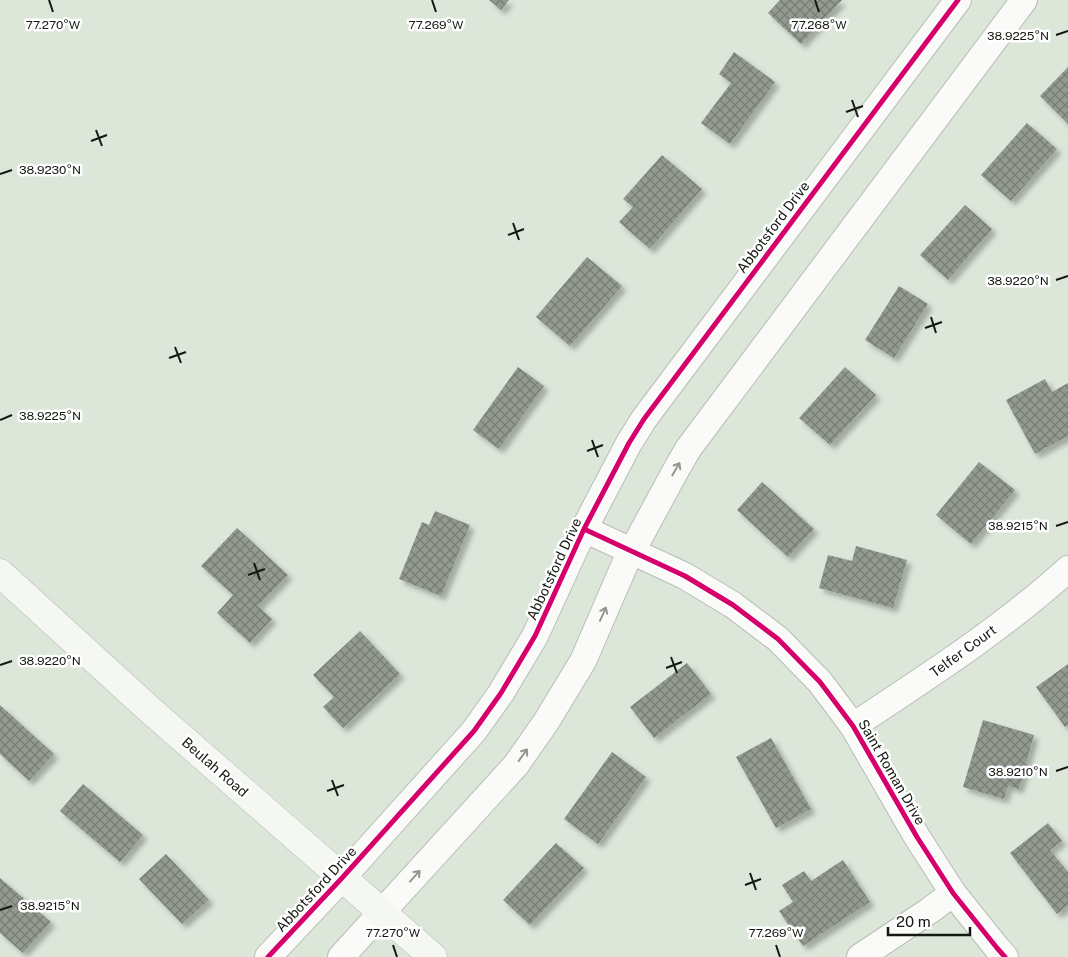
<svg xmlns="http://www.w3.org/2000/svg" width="1068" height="957" viewBox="0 0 1068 957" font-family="'Public Sans',sans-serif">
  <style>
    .building { fill: url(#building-cross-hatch); filter: url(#shadow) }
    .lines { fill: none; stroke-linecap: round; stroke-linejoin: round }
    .minor-casing { stroke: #b7beb5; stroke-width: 28 }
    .secondary-casing { stroke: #b7beb5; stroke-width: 29 }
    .minor { stroke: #fafbf9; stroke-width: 26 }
    .secondary { stroke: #f4f7f2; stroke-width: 28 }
    .cycleway-casing { stroke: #fff; stroke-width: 8 }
    .cycleway { stroke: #d6006c; stroke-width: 5 }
    .oneway { stroke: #929591 }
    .ticks { fill: none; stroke: #131911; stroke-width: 2 }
    .labels { text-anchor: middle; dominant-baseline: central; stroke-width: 5; stroke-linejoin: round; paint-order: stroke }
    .street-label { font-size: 14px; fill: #131911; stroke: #fff }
    .ticks-label { font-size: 12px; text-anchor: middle; fill: #131911; stroke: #fff; stroke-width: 5; stroke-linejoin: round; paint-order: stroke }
  </style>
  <defs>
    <pattern id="building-cross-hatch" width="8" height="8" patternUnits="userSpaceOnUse" patternTransform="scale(1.25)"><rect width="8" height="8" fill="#939a90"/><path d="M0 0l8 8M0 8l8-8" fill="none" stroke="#777d74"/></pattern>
    <filter id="shadow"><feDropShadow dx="4.5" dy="4.5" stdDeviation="2.5" flood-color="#0004"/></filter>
  </defs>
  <rect width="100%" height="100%" fill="#dce6d9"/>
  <path class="building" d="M 489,0 L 509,0 L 501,10 Z
    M 780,0 L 842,0 L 801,44 L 768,13 Z
    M 734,52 L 775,82 L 730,144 L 701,123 L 731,83 L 719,74 Z
    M 1068,67 L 1068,124 L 1040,96 Z
    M 1027,123 L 1057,149 L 1011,201 L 981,175 Z
    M 662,155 L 702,189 L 650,249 L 619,222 L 633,207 L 623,199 Z
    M 965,205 L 992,229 L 948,280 L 920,255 Z
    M 587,257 L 622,286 L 570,346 L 536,317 Z
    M 899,286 L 928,304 L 894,358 L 865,340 Z
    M 518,367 L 544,386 L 499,449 L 473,430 Z
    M 845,367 L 876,395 L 830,445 L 799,418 Z
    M 1045,379 L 1052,392 L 1068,383 L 1068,436 L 1035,454 L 1006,400 Z
    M 979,462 L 1015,490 L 971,544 L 936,515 Z
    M 762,482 L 814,529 L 788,557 L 737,510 Z
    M 435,511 L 470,525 L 441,596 L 399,579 L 422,522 L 429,525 Z
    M 237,528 L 288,575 L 258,606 L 272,619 L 250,643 L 217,613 L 233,595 L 201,566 Z
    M 856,546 L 907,560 L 893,608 L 819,588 L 828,555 L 852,561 Z
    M 360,631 L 400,674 L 343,728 L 323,707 L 334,697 L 313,675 Z
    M 687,663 L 711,694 L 654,738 L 630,707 Z
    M 1068,664 L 1068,725 L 1065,727 L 1036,687 Z
    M 0,705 L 54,754 L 29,781 L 0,754 Z
    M 983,720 L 1034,735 L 1019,789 L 1008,786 L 1004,799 L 963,787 Z
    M 771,738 L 811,809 L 776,828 L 736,757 Z
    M 612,752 L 646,777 L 598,844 L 564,819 Z
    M 83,784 L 143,835 L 120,862 L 60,811 Z
    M 1048,823 L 1062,841 L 1050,850 L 1068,872 L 1068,905 L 1057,914 L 1010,853 Z
    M 556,843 L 584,868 L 530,925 L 503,900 Z
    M 166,854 L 209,900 L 182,924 L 139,879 Z
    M 843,860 L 870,902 L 803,946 L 779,911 L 793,902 L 782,885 L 804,871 L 811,881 Z
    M 0,878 L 51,922 L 23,953 L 0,933 Z"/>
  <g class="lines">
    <defs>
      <path id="minor" d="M 584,529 L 685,576 L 733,605 L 778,639 L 820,682 L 853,726 L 917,837 L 953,893 L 997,948 L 1005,957
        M 853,726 C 927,677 1002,629 1068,569
        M 268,957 L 342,878 L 474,731 L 501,693 L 535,636 L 584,529 L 629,443 L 644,419 L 958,0
        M 341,957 L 516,765 L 546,722 L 583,661 L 625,564 L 676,470 L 688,449 L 1024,0
        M 860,957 L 929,911 L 953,893"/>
      <path id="secondary" d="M 0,573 L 149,709 L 433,957"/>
    </defs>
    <use href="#minor" class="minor-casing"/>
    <use href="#secondary" class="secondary-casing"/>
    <use href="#minor" class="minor"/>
    <use href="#secondary" class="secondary"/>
    <defs>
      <path id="cycleway" d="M 584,529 L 685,576 L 733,605 L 778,639 L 820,682 L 853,726 L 917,837 L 953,893 L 997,948 L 1005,957
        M 268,957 L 342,878 L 474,731 L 501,693 L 535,636 L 584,529 L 629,443 L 644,419 L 958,0"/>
    </defs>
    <use href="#cycleway" class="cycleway-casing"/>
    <use href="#cycleway" class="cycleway"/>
  </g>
  <defs><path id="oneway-shaft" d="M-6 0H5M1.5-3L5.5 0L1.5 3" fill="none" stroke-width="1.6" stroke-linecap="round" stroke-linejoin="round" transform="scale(1.25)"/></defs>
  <g class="oneway">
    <use href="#oneway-shaft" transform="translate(676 469) rotate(-60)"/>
    <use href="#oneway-shaft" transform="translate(603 614) rotate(-66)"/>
    <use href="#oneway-shaft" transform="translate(523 755) rotate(-54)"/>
    <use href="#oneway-shaft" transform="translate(415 876) rotate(-48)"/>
  </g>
  <path class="ticks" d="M 49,0 L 53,12M 432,0 L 436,12M 815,0 L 819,12M 1056,35 L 1068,31M 852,100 L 858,117M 846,112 L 863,106M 96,130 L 102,146M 91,141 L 107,135M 0,174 L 12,170M 513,223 L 519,240M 508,235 L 524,229M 1056,280 L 1068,276M 931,317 L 936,333M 925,328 L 942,322M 175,347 L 181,363M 169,358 L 186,352M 0,420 L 12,415M 592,440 L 598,457M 587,451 L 603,445M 1056,526 L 1068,522M 254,563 L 260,580M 248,575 L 265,569M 671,657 L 677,673M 0,665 L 12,661M 666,668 L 682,662M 1056,771 L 1068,767M 332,780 L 338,796M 327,791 L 344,785M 750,873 L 756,890M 745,885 L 761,879M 0,910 L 12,906M 393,945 L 397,957M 776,945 L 780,957"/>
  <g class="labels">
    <g class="street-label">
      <text transform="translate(773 227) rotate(-53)">Abbotsford Drive</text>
      <text transform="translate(554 569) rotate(-65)">Abbotsford Drive</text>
      <text transform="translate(963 651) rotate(-36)">Telfer Court</text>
      <text transform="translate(215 767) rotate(41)">Beulah Road</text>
      <text transform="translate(892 772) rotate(60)">Saint Roman Drive</text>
      <text transform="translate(316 889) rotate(-47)">Abbotsford Drive</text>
    </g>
  </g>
  <g class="ticks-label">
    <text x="53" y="29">77.270°W</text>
    <text x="436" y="29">77.269°W</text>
    <text x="819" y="29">77.268°W</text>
    <text x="1018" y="40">38.9225°N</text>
    <text x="50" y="174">38.9230°N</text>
    <text x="1018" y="285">38.9220°N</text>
    <text x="50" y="420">38.9225°N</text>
    <text x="1018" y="530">38.9215°N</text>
    <text x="50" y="665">38.9220°N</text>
    <text x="1018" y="776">38.9210°N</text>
    <text x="50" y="910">38.9215°N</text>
    <text x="393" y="937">77.270°W</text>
    <text x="776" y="937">77.269°W</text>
  </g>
  <path d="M888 927v8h82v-8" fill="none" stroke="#131911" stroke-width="2.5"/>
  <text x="896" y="927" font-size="15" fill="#131911" stroke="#ffffff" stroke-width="4" paint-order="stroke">20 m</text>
</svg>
